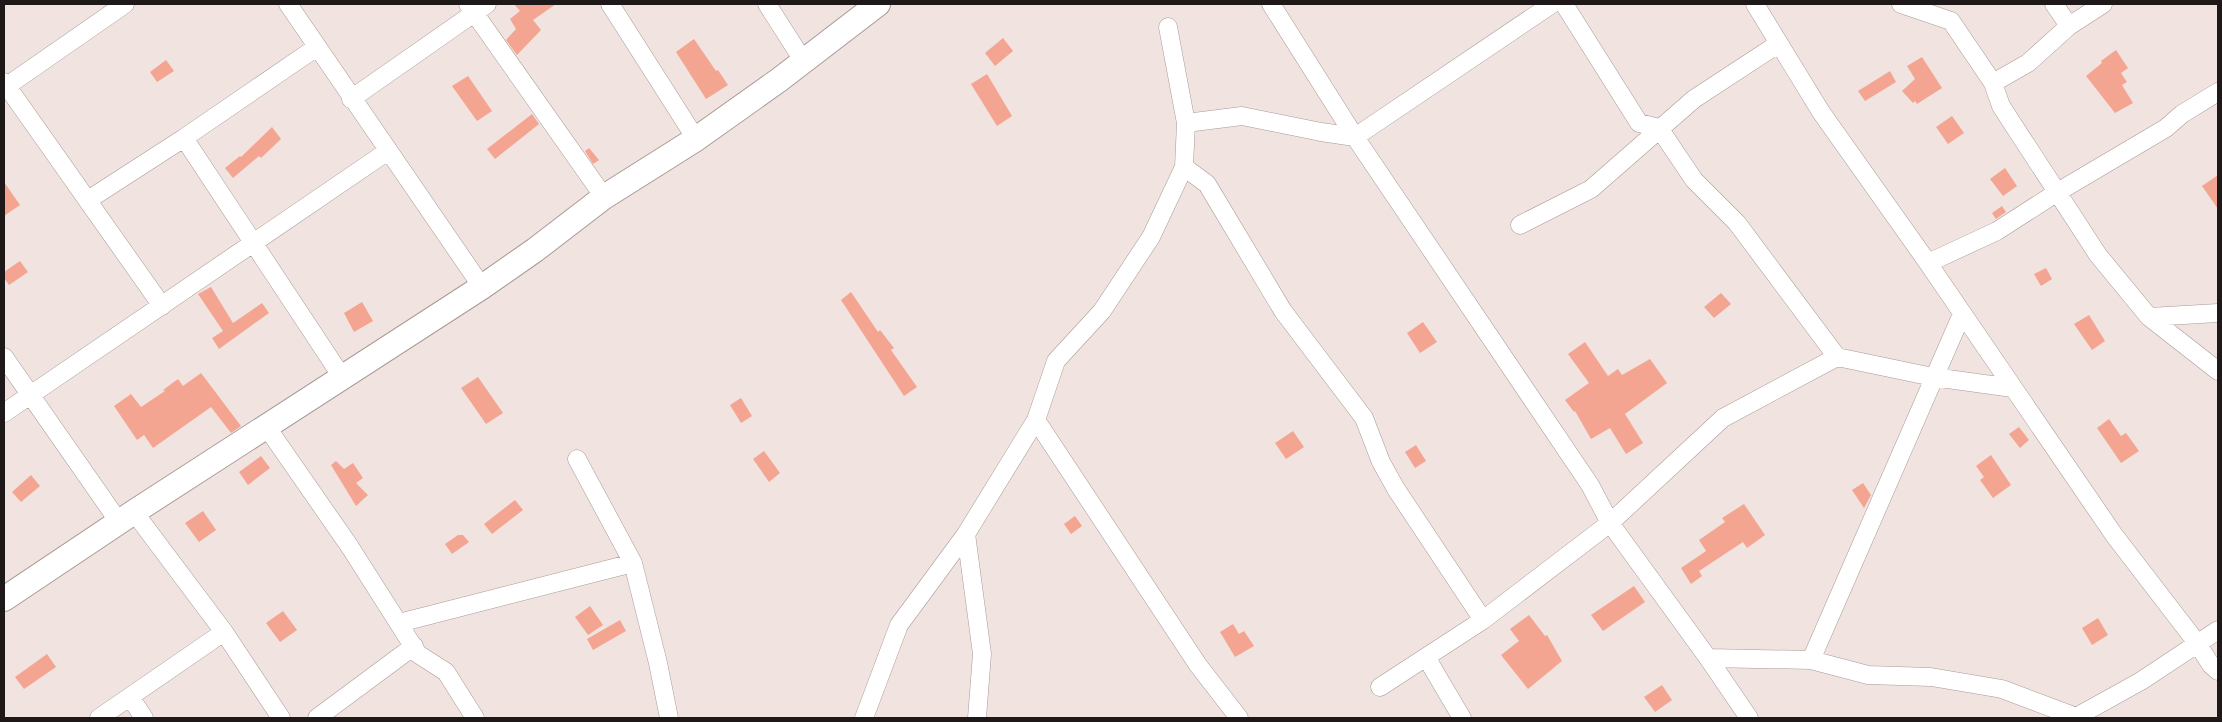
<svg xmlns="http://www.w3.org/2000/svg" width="2222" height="722" viewBox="0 0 2222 722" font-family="'PT Sans',sans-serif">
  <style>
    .building { fill: #f3a592 }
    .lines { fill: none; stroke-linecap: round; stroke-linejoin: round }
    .street-casing { stroke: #a79a97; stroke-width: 19 }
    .secondary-casing { stroke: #a79a97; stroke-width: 26 }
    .street { stroke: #fff; stroke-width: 18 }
    .secondary { stroke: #fff; stroke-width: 24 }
  </style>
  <rect width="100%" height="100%" fill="#f1e3df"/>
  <path class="building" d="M 514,4 L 556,4 L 533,20 L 541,30 L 517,55 L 506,40 L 516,29 L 510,19 L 520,11 Z
    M 1003,38 L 1013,51 L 995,66 L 985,53 Z
    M 694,39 L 716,71 L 718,70 L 728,85 L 706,99 L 676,52 Z
    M 2116,50 L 2128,68 L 2121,73 L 2127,82 L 2122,85 L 2133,103 L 2115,113 L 2086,76 L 2102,63 L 2101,61 Z
    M 1922,57 L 1942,88 L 1917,104 L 1915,101 L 1913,103 L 1902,91 L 1915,79 L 1907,66 Z
    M 166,60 L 174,71 L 157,82 L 150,72 Z
    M 1890,71 L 1896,82 L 1865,101 L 1858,91 Z
    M 987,74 L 1012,116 L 997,126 L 971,84 Z
    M 468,76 L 492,111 L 477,121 L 452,86 Z
    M 532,114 L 539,124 L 495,159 L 487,149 Z
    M 1952,116 L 1964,133 L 1948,144 L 1936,127 Z
    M 272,127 L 281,139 L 261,158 L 259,156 L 233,178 L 225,168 L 240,156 L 241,157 Z
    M 589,148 L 599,160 L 593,164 L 585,151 Z
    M 2005,168 L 2017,186 L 2003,196 L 1990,179 Z
    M 2218,175 L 2218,209 L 2202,186 Z
    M 4,182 L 20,205 L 4,216 Z
    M 2002,206 L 2006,212 L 1996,219 L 1992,213 Z
    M 20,261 L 28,272 L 9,285 L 4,278 L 4,272 Z
    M 2046,268 L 2052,279 L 2041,286 L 2034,274 Z
    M 211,287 L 233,323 L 262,303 L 269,313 L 219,349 L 212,338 L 223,331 L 198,294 Z
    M 851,292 L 878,332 L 880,330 L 894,348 L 891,350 L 917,387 L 904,396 L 841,300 Z
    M 1721,293 L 1731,304 L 1714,318 L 1704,307 Z
    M 362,302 L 373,321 L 354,332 L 344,313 Z
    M 2089,315 L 2105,341 L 2092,350 L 2074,324 Z
    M 1423,322 L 1437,342 L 1420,353 L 1407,333 Z
    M 1585,342 L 1608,376 L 1618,369 L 1622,375 L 1650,359 L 1667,383 L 1625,414 L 1643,443 L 1626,454 L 1610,428 L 1591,439 L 1575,411 L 1574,412 L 1565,400 L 1589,383 L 1568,354 Z
    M 201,373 L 241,426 L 231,433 L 211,407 L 153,448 L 144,435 L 137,440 L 114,406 L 131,394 L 141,407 L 165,391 L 163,390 L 178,379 L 183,386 Z
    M 478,377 L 503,413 L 486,424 L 461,388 Z
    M 741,398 L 752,416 L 741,423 L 730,405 Z
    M 2109,419 L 2121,436 L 2126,433 L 2139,451 L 2121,463 L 2097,428 Z
    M 2019,427 L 2029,440 L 2020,448 L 2009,434 Z
    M 1293,431 L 1304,447 L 1286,459 L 1275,443 Z
    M 1416,445 L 1426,461 L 1415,468 L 1405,452 Z
    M 764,451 L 780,473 L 769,482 L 753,459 Z
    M 1991,455 L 2011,485 L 1993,498 L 1980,480 L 1984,477 L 1976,466 Z
    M 261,456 L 270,468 L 248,485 L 239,472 Z
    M 336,461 L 344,469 L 353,463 L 363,478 L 356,483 L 368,495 L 356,506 L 331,465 Z
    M 31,475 L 40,486 L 21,502 L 12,492 Z
    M 1863,483 L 1871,495 L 1864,508 L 1852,490 Z
    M 515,500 L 523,510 L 492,534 L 484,524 Z
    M 1744,504 L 1765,535 L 1747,548 L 1743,542 L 1699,571 L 1702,576 L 1691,584 L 1681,568 L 1706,551 L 1699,540 L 1725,522 L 1722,518 Z
    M 203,511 L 216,530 L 199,542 L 185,523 Z
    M 1075,516 L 1082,526 L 1071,534 L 1064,524 Z
    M 458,535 L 463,535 L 469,542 L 452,554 L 445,544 Z
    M 1634,586 L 1645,602 L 1603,631 L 1591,615 Z
    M 590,606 L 603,625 L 588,635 L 575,617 Z
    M 283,611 L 297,630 L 280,642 L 266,623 Z
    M 1529,615 L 1545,636 L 1547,635 L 1562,661 L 1528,689 L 1501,655 L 1519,641 L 1510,629 Z
    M 2098,618 L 2108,635 L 2092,645 L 2082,628 Z
    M 620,620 L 626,631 L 593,650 L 587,639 Z
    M 1233,624 L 1239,634 L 1244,631 L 1254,646 L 1235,657 L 1220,632 Z
    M 47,654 L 56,667 L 24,689 L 15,677 Z
    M 1662,685 L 1672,700 L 1655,712 L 1644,697 Z"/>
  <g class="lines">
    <defs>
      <path id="street" d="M 288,4 L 482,287
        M 468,4 L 604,197
        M 610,4 L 696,139
        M 767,4 L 804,62
        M 1271,4 L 1355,137 L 1590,485 L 1610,523 L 1708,658 L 1749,718
        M 1564,4 L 1639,123 L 1659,128 L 1694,180 L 1737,223 L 1837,357
        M 1755,4 L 1821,112 L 1928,263 L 2114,535 L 2197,643 L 2211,665 L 2218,671
        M 1901,4 L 1951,21 L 1993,83 L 2001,106 L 2098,255 L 2149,317 L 2218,371
        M 2054,4 L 2069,26
        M 4,82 L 162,306
        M 1993,83 L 2028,63 L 2069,26 L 2103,4
        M 4,88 L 125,4
        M 351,99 L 487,4
        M 1186,123 L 1242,116 L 1321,132 L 1355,137 L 1552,4
        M 184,138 L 342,377
        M 1184,167 L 1207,184 L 1283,311 L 1364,418 L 1381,462 L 1396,489 L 1483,620
        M 88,200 L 184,138 L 317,47
        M 1520,225 L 1591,189 L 1694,99 L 1778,44
        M 1928,263 L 1997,231 L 2056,193 L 2166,128 L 2182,114 L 2218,92
        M 2149,317 L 2218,313
        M 4,357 L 119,522
        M 4,413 L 388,151
        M 1036,420 L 1198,665 L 1239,718
        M 266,426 L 350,547 L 418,654 L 446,672 L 475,718
        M 577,459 L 633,563 L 658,663 L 669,718
        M 134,512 L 224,632 L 281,718
        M 399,623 L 633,563
        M 1426,657 L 1462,718
        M 1708,658 L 1811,660 L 1868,675 L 1931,677 L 2002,689 L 2076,717 L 2141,681 L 2218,630
        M 1811,660 L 1962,314
        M 1380,687 L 1483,620 L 1610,523 L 1723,418 L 1837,357 L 1933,377 L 2013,388
        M 130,697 L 144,718
        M 99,718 L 224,632
        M 317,718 L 414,646
        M 864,718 L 899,625 L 966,534
        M 977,718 L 982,654 L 966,534 L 1036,420 L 1056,361 L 1102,311 L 1151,237 L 1184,167 L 1186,123 L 1168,27"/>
      <path id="secondary" d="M 4,599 L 134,512 L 482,287 L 535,250 L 604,197 L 696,139 L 779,80 L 878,4"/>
    </defs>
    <use href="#street" class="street-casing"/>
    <use href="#secondary" class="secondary-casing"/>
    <use href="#street" class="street"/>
    <use href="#secondary" class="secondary"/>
  </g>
  <rect width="2222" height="722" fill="none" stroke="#1e1918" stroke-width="10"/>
</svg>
